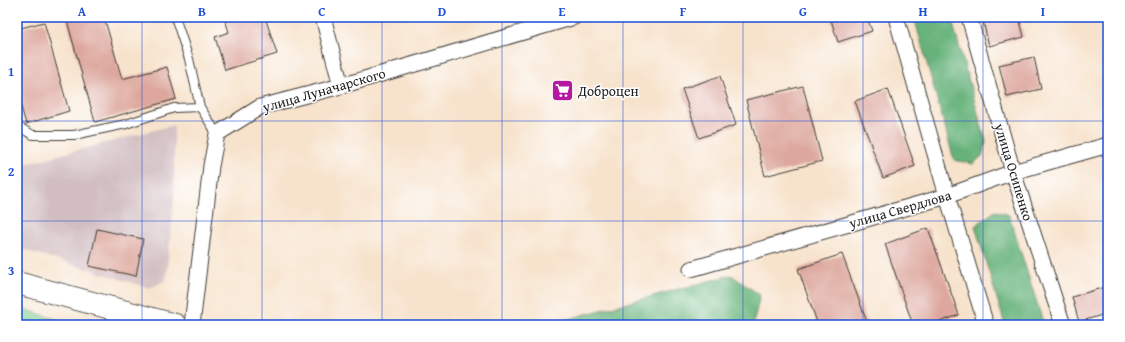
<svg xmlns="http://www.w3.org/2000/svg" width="1125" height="342" viewBox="0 0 1125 342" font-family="'Gentium Book Plus',serif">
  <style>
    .industrial { fill: #d2bec1 }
    .green { fill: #7ecf90; stroke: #4d7656 }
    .forest { fill: #66b27a; stroke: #41674b }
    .building { fill: #dda79d }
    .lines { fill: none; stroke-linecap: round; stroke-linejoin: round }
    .service-casing { stroke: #3d3a36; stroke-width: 10 }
    .minor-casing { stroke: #3d3a36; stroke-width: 17 }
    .secondary-casing { stroke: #3d3a36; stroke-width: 24 }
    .service { stroke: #fff; stroke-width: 8 }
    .minor { stroke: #fff; stroke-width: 15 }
    .secondary { stroke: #fff; stroke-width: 22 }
    .grid { fill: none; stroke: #1d4ed8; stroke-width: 1; stroke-opacity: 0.55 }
    .labels { text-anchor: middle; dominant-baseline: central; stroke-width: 3; stroke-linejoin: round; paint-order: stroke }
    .street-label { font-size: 14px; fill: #1c1c1c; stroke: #fff }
    .poi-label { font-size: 14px; fill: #1c1c1c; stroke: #fff; text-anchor: start }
    .neatline { fill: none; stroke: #1d4ed8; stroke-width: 1.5 }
    .grid-label { font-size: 13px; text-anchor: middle; font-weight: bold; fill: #1d4ed8 }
  </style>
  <rect width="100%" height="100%" fill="#fff"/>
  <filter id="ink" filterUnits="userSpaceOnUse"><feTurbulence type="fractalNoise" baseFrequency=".025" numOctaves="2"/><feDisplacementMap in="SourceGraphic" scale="8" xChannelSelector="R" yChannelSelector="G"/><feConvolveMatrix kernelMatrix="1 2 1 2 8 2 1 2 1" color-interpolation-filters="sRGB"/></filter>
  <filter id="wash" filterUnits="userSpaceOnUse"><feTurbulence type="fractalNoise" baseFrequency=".012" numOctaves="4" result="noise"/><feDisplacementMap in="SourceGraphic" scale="16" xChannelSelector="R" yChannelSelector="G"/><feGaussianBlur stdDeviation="0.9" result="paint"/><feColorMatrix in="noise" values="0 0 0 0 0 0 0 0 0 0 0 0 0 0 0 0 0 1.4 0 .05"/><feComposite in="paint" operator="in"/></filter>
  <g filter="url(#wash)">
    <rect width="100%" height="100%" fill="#f7e2cb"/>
    <path class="industrial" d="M 174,125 L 174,199 L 166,280 L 150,288 L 18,248 L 17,166 Z"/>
    <path class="green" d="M 17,307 L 74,325 L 17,325 Z"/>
    <path class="forest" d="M 914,17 L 951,17 L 986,142 L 982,156 L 973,164 L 954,160 Z
      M 995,211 L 1009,215 L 1044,325 L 1005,325 L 975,226 Z
      M 731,275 L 760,295 L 753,325 L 545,325 Z"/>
    <g id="blocks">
      <path class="building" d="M 66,17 L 104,17 L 122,79 L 167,67 L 176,99 L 95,122 Z
        M 224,17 L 265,17 L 277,54 L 225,70 L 215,37 L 229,32 Z
        M 830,17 L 867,17 L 872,31 L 838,42 Z
        M 982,17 L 1019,17 L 1024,37 L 989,46 Z
        M 44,22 L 69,111 L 26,124 L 17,93 L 17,29 Z
        M 1034,57 L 1041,89 L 1007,97 L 999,65 Z
        M 720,76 L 736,125 L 699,138 L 682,89 Z
        M 803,86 L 822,161 L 765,176 L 746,100 Z
        M 888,89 L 915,166 L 883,178 L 855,101 Z
        M 928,228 L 959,315 L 931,325 L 913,325 L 885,244 Z
        M 97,229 L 143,239 L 136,276 L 89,266 Z
        M 842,254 L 868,325 L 818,325 L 798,269 Z
        M 1108,286 L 1108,313 L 1079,322 L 1072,297 Z"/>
    </g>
  </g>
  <g filter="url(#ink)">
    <use href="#blocks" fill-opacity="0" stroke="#3d3a36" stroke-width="1"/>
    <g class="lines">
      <defs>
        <path id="service" d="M 175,17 L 189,59 L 200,107 L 217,134
          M 17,126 L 33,135 L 74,135 L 126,124 L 174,108 L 200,107"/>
        <path id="minor" d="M 323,17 L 341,86
          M 896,17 L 947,196 L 986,325
          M 969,17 L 1013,172 L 1063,325
          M 691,269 L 947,196 L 1013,172 L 1108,145
          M 192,325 L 211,166 L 217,134 L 260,107 L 341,86 L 574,17"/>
        <path id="secondary" d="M 17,283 L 175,325"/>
      </defs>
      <use href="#service" class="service-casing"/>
      <use href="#minor" class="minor-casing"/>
      <use href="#secondary" class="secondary-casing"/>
      <use href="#service" class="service"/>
      <use href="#minor" class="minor"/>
      <use href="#secondary" class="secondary"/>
    </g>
  </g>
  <path class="grid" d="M 142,17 L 142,325M 262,17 L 262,325M 382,17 L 382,325M 502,17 L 502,325M 623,17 L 623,325M 743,17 L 743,325M 863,17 L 863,325M 983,17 L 983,325M 17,121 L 1108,121M 17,221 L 1108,221"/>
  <defs>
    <symbol id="supermarket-square" viewBox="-11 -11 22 22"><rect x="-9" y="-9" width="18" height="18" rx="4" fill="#b5179e" stroke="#fff"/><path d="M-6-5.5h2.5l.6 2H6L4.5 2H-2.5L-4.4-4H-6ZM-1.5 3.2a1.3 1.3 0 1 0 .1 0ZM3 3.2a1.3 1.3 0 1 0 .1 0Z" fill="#fff"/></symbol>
  </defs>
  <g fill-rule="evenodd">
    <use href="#supermarket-square" x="550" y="78" width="25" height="25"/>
  </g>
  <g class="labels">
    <g class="street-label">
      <text transform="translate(324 90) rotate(-16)">улица Луначарского</text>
      <text transform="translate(1014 172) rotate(73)">улица Осипенко</text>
      <text transform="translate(900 209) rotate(-16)">улица Свердлова</text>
    </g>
    <g class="poi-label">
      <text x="578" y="91">Доброцен</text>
    </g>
  </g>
  <rect width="1125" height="342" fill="none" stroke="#fff" stroke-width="44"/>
  <rect x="22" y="22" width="1081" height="298" class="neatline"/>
  <g class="grid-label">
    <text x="82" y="16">A</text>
    <text x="202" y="16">B</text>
    <text x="322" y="16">C</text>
    <text x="442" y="16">D</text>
    <text x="562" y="16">E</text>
    <text x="683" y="16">F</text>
    <text x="803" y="16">G</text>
    <text x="923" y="16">H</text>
    <text x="1043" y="16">I</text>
    <text x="11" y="76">1</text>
    <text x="11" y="176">2</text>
    <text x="11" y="275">3</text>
  </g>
</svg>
